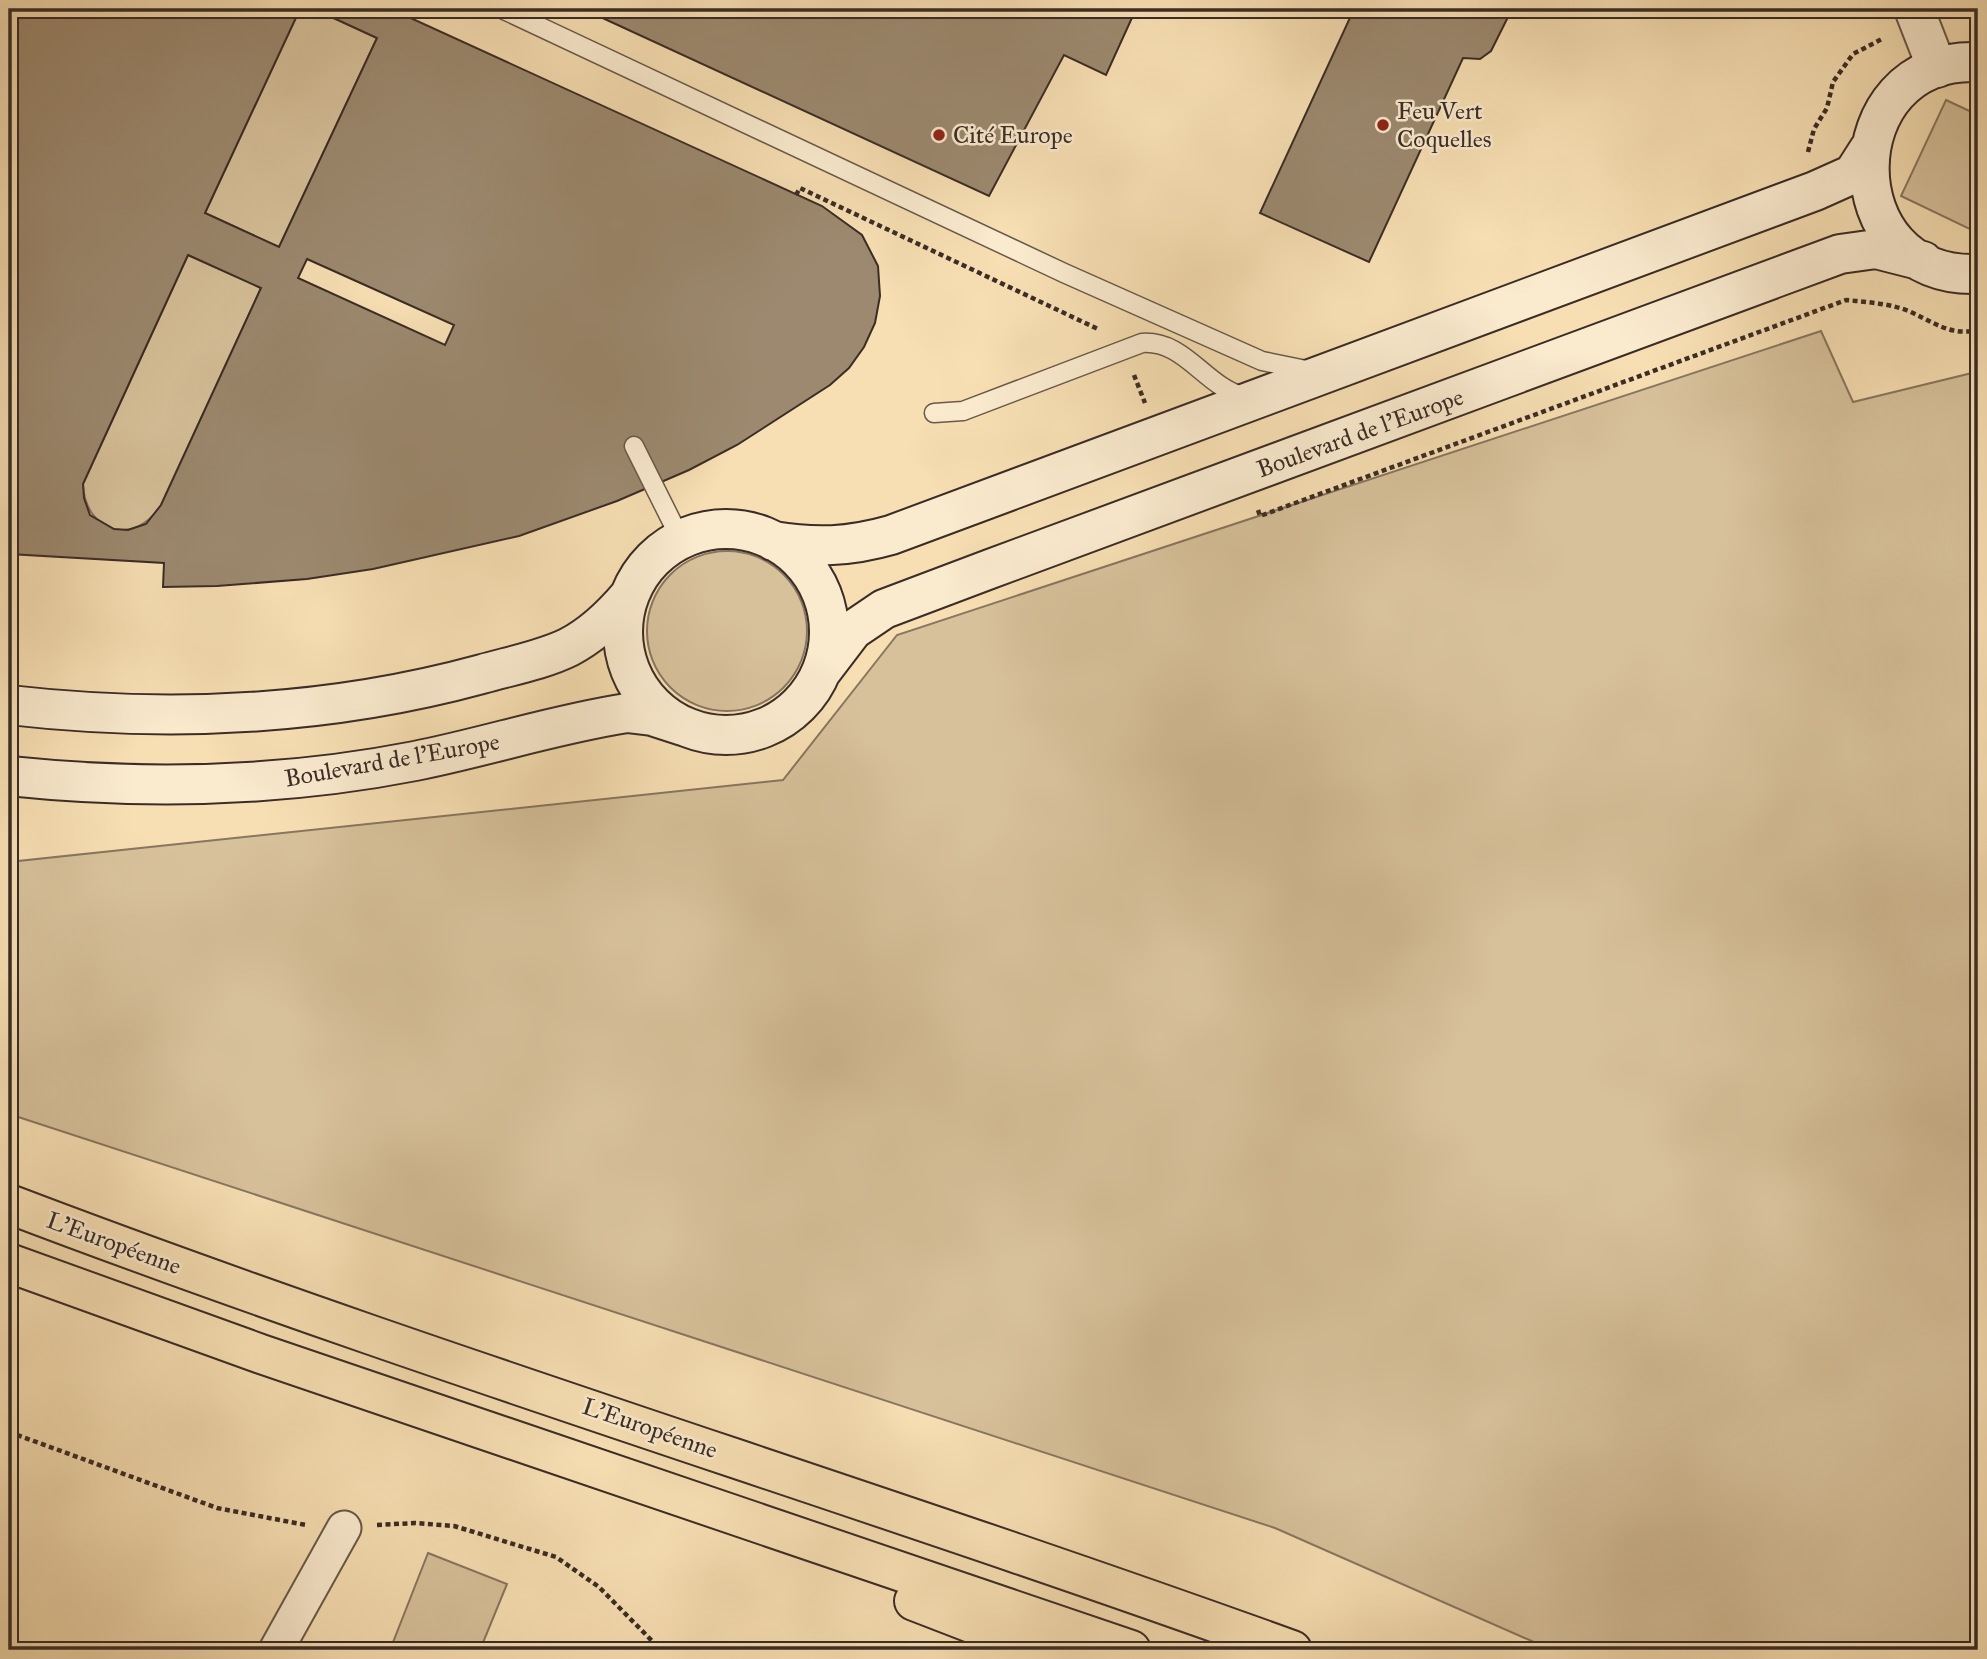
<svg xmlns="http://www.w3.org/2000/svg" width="1987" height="1659" viewBox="0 0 1987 1659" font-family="'IM FELL Great Primer',serif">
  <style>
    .green { fill: #d7c19b; stroke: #887660; stroke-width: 2 }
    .building { fill: #9c896f; stroke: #3a2c26; stroke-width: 2; fill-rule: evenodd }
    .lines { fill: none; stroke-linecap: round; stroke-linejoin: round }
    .service-casing { stroke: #695949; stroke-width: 21 }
    .minor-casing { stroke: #695949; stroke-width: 37 }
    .tertiary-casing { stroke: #695949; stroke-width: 42 }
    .secondary-casing { stroke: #3a2c26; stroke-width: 42 }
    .motorway-casing { stroke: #3a2c26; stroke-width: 42 }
    .path { stroke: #3a2c26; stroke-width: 4.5; stroke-dasharray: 5 3.5; stroke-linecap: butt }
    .service { stroke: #faeace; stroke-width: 18 }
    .minor { stroke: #faeace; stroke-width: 33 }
    .tertiary { stroke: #faeace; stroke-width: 38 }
    .secondary { stroke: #faeace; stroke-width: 38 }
    .motorway { stroke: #f7dfb3; stroke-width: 38 }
    .poi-dot { fill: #8f2418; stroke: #faeace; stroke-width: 2.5 }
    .labels { text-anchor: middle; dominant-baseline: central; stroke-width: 5; stroke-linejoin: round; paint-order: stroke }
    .poi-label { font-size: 24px; fill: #3a2c26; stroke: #faeace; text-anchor: start }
    .street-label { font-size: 24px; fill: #3a2c26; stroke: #faeace }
  </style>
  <rect width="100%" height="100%" fill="#f7dfb3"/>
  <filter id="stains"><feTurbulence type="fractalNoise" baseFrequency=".00286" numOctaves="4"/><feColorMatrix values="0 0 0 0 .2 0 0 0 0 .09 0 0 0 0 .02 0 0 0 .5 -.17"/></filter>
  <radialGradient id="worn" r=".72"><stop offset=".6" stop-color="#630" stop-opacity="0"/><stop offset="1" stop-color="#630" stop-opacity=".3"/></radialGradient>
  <path class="green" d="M 300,9 L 314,9 L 377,38 L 279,247 L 205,213 Z
    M 1946,100 L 1978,115 L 1978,233 L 1901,196 Z
    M 188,255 L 261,288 L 161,505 C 135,547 85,533 83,484 Z
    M 1821,331 L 1853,402 L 1972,373 L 1978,388 L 1978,1650 L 1552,1650 L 1275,1528 L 9,1114 L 9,862 L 783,780 L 897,635 Z
    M647 631a80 80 0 1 1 160 0a80 80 0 1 1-160 0Z
    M 428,1553 L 507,1584 L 480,1650 L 390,1650 Z"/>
  <path class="building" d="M 9,9 L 300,9 L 205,213 L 279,247 L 377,38 L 314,9 L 391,9 L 822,206 L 862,235 L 878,266 L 880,296 L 875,323 L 864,347 L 849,368 L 830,385 L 737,445 L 689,470 L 617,501 L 519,536 L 373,569 L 307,579 L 217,586 L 163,587 L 164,563 L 9,554 ZM 188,255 L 261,288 L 161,505 L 146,524 L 128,530 L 114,529 L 90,515 L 84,498 L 83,484 ZM 307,259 L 454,325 L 445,345 L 298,278 Z
    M 583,9 L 1136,9 L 1106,75 L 1064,55 L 989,196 Z
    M 1354,9 L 1512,9 L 1491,51 L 1480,59 L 1463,58 L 1369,262 L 1260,213 Z"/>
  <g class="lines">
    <defs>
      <path id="service" d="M 502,9 L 1064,273 L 1262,361 L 1311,371
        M 934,413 L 963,411 L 1142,343 C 1186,340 1205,388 1246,397
        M 634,446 L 681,540"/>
      <path id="minor" d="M 276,1650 L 344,1528"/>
      <path id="tertiary" d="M 1914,9 L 1937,68"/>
      <path id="secondary" d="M 1978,62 C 1834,56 1833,280 1978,274
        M623 632a103 103 0 1 1 206 0a103 103 0 1 1-206 0Z
        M 773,541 C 815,548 849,547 891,535 L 1815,191 L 1853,174 L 1869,149
        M 821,672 L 853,630 L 884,609 L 990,569 L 1840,254 L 1876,249 L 1923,261
        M 9,705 C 167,723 328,716 482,674 C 510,666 543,660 569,647 C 592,635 612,616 629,596
        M 9,776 C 143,790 282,787 415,761 C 486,747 555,724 627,713 L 652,716 L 686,727"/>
      <path id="motorway" d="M 9,1204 C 432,1365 866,1496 1292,1650
        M 9,1263 L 261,1354 L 1131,1650
        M 914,1601 L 1041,1650"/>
    </defs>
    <use href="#service" class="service-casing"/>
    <use href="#minor" class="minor-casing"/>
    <use href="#tertiary" class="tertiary-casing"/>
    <use href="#secondary" class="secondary-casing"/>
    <use href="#motorway" class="motorway-casing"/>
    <path class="path" d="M 1955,13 L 1968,9
      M 1808,152 L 1814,129 L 1827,108 L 1833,82 L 1853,54 L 1884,38
      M 796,195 L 800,188 L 1100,330
      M 1134,375 L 1145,403
      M 1258,510 L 1260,516 L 1846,300 C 1866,302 1886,303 1906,310 C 1931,320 1949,337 1978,330
      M 9,1432 L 217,1508 L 306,1525
      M 377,1525 L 415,1523 L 454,1526 L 556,1557 L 599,1587 L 661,1650"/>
    <use href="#service" class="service"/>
    <use href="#minor" class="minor"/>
    <use href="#tertiary" class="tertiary"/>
    <use href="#secondary" class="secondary"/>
    <use href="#motorway" class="motorway"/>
  </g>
  <g class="poi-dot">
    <circle cx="1383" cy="125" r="7"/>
    <circle cx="939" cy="135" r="7"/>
  </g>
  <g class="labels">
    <g class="poi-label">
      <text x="1397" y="111">Feu Vert<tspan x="1397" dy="28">Coquelles</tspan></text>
      <text x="953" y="135">Cité Europe</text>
    </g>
    <g class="street-label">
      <text transform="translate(1360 433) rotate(-20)">Boulevard de l'Europe</text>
      <text transform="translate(392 760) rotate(-10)">Boulevard de l'Europe</text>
      <text transform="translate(114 1243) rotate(20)">L'Européenne</text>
      <text transform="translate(650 1428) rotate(19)">L'Européenne</text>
    </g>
  </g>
  <rect width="1987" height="1659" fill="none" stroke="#f7dfb3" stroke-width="35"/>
  <rect x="10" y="10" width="1966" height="1638" fill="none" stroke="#3a2c26" stroke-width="3.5"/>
  <rect x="18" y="18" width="1952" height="1624" fill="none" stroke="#3a2c26" stroke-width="2"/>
  <rect width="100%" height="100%" filter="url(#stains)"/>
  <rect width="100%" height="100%" fill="url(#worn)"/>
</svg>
